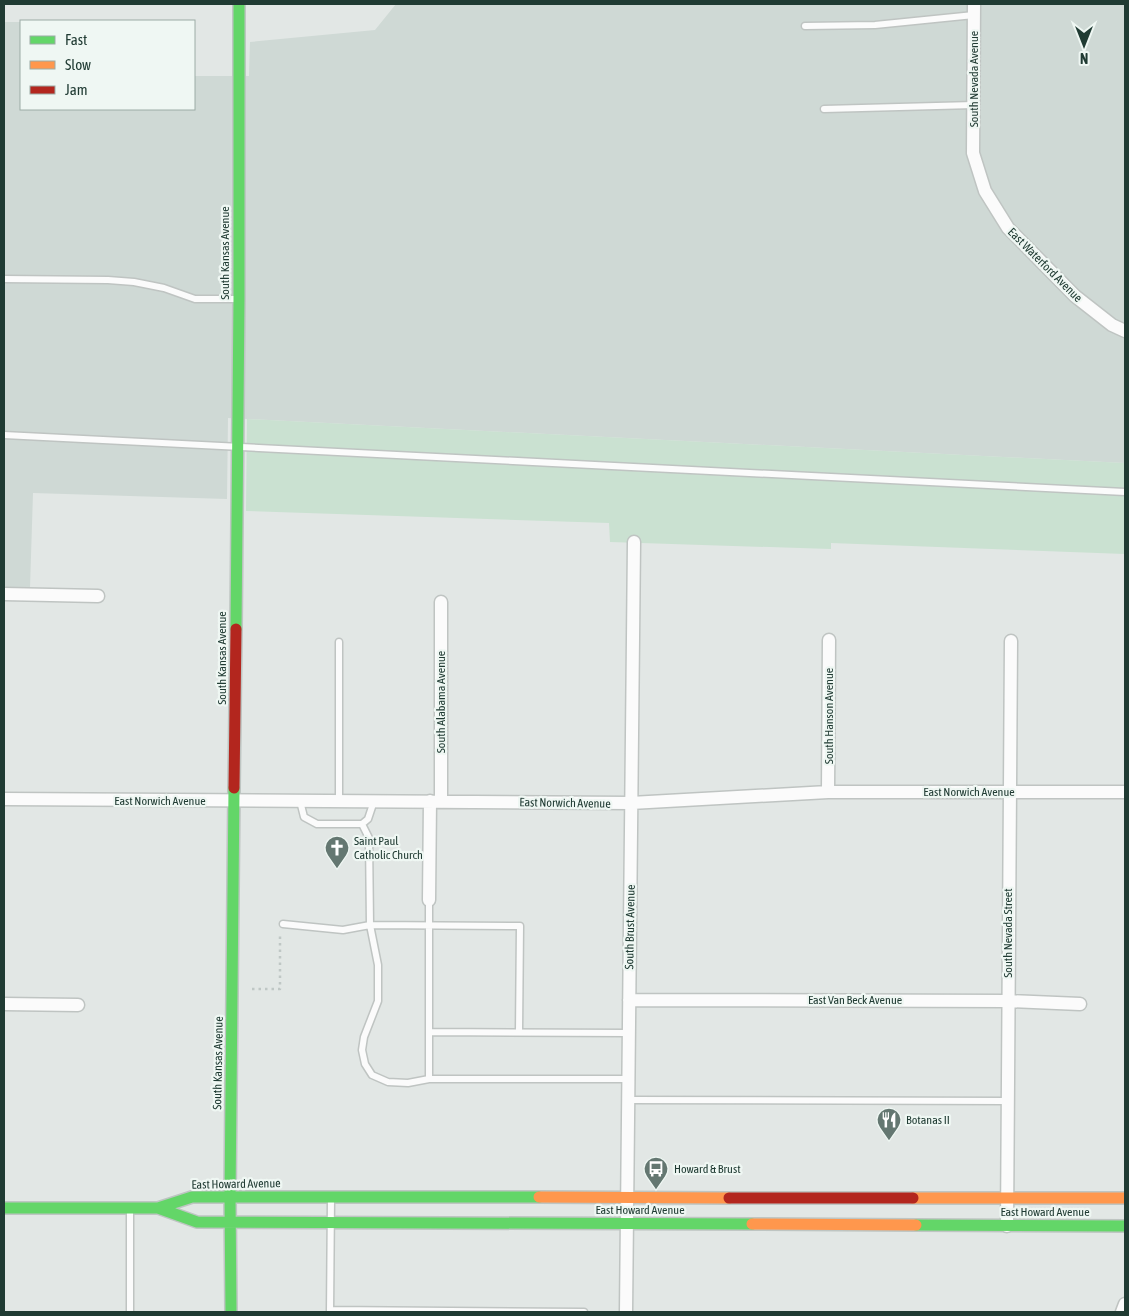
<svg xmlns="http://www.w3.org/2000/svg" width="1129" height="1316" viewBox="0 0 1129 1316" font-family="'Asap Condensed',sans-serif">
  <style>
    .built { fill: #cfd9d5 }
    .green { fill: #cae1d1 }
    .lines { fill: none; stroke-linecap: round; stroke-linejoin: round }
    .lane-casing { stroke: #bfc4c2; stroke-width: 9 }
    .street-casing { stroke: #bfc4c2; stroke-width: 15 }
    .fast-casing { stroke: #bec5c2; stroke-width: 14 }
    .slow-casing { stroke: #bec5c2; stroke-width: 14 }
    .jam-casing { stroke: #bec5c2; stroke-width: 14 }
    .path { stroke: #bfc7c5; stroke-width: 2.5; stroke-dasharray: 2.5 4; stroke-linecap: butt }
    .lane { stroke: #fbfbfb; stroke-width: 6 }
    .street { stroke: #fbfbfb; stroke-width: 12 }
    .fast { stroke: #63d668; stroke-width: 11 }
    .slow { stroke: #ff974d; stroke-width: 11 }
    .jam { stroke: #b3261e; stroke-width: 11 }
    .labels { text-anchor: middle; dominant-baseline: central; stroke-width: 4.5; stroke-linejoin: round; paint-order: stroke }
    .street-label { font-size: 12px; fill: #203b33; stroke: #eff7f3 }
    .poi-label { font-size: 12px; fill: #203b33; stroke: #eff7f3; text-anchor: start }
  </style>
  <rect width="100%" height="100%" fill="#e2e7e5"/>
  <path class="built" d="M 396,4 L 1125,4 L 1125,463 L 228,418 L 227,499 L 33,493 L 30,588 L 4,588 L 4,22 L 21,22 L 21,109 L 194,109 L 194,76 L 249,76 L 250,42 L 375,30 Z"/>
  <path class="green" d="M 247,419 L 1125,463 L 1125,554 L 831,543 L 831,549 L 610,542 L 609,523 L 246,511 Z"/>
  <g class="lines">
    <defs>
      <path id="lane" d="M 805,26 L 875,25 L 974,15
        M 824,109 L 974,105
        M 4,279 L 108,280 L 134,282 L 164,288 L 195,299 L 238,299
        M 4,435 L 1125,492
        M 339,642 L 339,801
        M 300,801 L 304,817 L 317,824 L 362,824 L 368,819 L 374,801
        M 362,824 L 369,838 L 370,925 L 378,965 L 378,1001 L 364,1037 L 362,1050 L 365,1064 L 372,1075 L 388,1082 L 408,1083 L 429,1079 L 629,1079
        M 283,924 L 343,930 L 370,925 L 520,926 L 519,1032
        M 429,1032 L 629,1033
        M 429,1079 L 429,900
        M 628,1100 L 1007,1101
        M 330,1310 L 584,1312
        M 130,1312 L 130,1209
        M 330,1312 L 331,1199"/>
      <path id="street" d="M 974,4 L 973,153 L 985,191 L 1008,228 L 1075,296 L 1112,325 L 1125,331
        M 4,594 L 98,596
        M 828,792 L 829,640
        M 4,799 L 631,803 L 828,792 L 1125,792
        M 441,801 L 441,602
        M 429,900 L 430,801
        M 629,1000 L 1008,1001 L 1080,1004
        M 4,1004 L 78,1005
        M 1007,1226 L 1011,641
        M 626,1312 L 634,542
        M 1122,1312 L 1125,1304"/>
      <path id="fast" d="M 236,629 L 239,299 L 239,4
        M 4,1208 L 158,1208 L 192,1197 L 539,1197
        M 158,1208 L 197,1222 L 752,1224
        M 916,1225 L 1125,1226
        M 231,1312 L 230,1197 L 234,788"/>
      <path id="slow" d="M 539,1197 L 729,1198
        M 913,1198 L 1125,1198
        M 752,1224 L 916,1225"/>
      <path id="jam" d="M 234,788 L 236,629
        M 729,1198 L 913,1198"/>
    </defs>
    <use href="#lane" class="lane-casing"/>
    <use href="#street" class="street-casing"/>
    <use href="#fast" class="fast-casing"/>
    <use href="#slow" class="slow-casing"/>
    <use href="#jam" class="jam-casing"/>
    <path class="path" d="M 252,989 L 280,989 L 280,933"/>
    <use href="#lane" class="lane"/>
    <use href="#street" class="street"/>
    <use href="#fast" class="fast"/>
    <use href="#slow" class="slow"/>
    <use href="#jam" class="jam"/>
  </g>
  <defs>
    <symbol id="church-pin" viewBox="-11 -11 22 30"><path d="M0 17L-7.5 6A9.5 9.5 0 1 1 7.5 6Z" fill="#647771" stroke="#eff7f3"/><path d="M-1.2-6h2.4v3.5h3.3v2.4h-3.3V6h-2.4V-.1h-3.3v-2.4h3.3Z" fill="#fff"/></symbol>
    <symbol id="restaurant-pin" viewBox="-11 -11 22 30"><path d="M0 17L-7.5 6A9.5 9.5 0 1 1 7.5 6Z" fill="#647771" stroke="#eff7f3"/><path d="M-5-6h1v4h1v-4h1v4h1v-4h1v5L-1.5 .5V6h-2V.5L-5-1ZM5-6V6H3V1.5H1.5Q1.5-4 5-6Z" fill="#fff"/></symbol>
    <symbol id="bus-pin" viewBox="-11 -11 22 30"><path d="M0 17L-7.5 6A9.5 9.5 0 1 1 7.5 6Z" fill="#647771" stroke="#eff7f3"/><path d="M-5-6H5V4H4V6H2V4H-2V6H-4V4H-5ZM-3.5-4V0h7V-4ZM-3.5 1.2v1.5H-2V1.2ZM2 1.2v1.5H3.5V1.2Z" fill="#fff"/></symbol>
  </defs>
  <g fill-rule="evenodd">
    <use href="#church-pin" x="323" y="834" width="28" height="38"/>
    <use href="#restaurant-pin" x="875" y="1106" width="28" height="38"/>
    <use href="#bus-pin" x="642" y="1155" width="28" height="38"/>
  </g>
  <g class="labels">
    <g class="street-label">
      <text transform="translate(974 79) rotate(-90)">South Nevada Avenue</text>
      <text transform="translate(225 253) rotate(-90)">South Kansas Avenue</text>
      <text transform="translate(1045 265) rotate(45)">East Waterford Avenue</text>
      <text transform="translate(222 658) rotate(-90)">South Kansas Avenue</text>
      <text transform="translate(441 702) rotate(-90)">South Alabama Avenue</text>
      <text transform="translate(829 716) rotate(-90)">South Hanson Avenue</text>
      <text x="969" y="792">East Norwich Avenue</text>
      <text x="160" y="801">East Norwich Avenue</text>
      <text transform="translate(565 803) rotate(1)">East Norwich Avenue</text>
      <text transform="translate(630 927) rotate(-89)">South Brust Avenue</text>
      <text transform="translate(1008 933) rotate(-90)">South Nevada Street</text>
      <text x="855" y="1000">East Van Beck Avenue</text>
      <text transform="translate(218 1063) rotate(-89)">South Kansas Avenue</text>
      <text transform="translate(236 1184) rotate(-1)">East Howard Avenue</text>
      <text x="640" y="1210">East Howard Avenue</text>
      <text x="1045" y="1212">East Howard Avenue</text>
    </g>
    <g class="poi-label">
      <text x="354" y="841">Saint Paul<tspan x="354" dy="14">Catholic Church</tspan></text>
      <text x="906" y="1120">Botanas II</text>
      <text x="674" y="1169">Howard &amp; Brust</text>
    </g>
  </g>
  <rect width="1129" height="1316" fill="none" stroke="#203b33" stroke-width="10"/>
  <rect x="20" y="20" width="175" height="90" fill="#eff7f3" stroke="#9caca6"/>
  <rect x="30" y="36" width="25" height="8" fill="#63d668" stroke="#9caca6"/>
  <text x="65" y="45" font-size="15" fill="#203b33">Fast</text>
  <rect x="30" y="61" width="25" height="8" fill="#ff974d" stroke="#9caca6"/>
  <text x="65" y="70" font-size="15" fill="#203b33">Slow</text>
  <rect x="30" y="86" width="25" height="8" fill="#b3261e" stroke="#9caca6"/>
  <text x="65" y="95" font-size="15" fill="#203b33">Jam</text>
  <g transform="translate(1084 45) rotate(180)" stroke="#eff7f3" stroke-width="4" paint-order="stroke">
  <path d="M0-4L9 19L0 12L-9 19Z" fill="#203b33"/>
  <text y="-8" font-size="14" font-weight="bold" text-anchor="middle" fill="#203b33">N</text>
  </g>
</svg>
